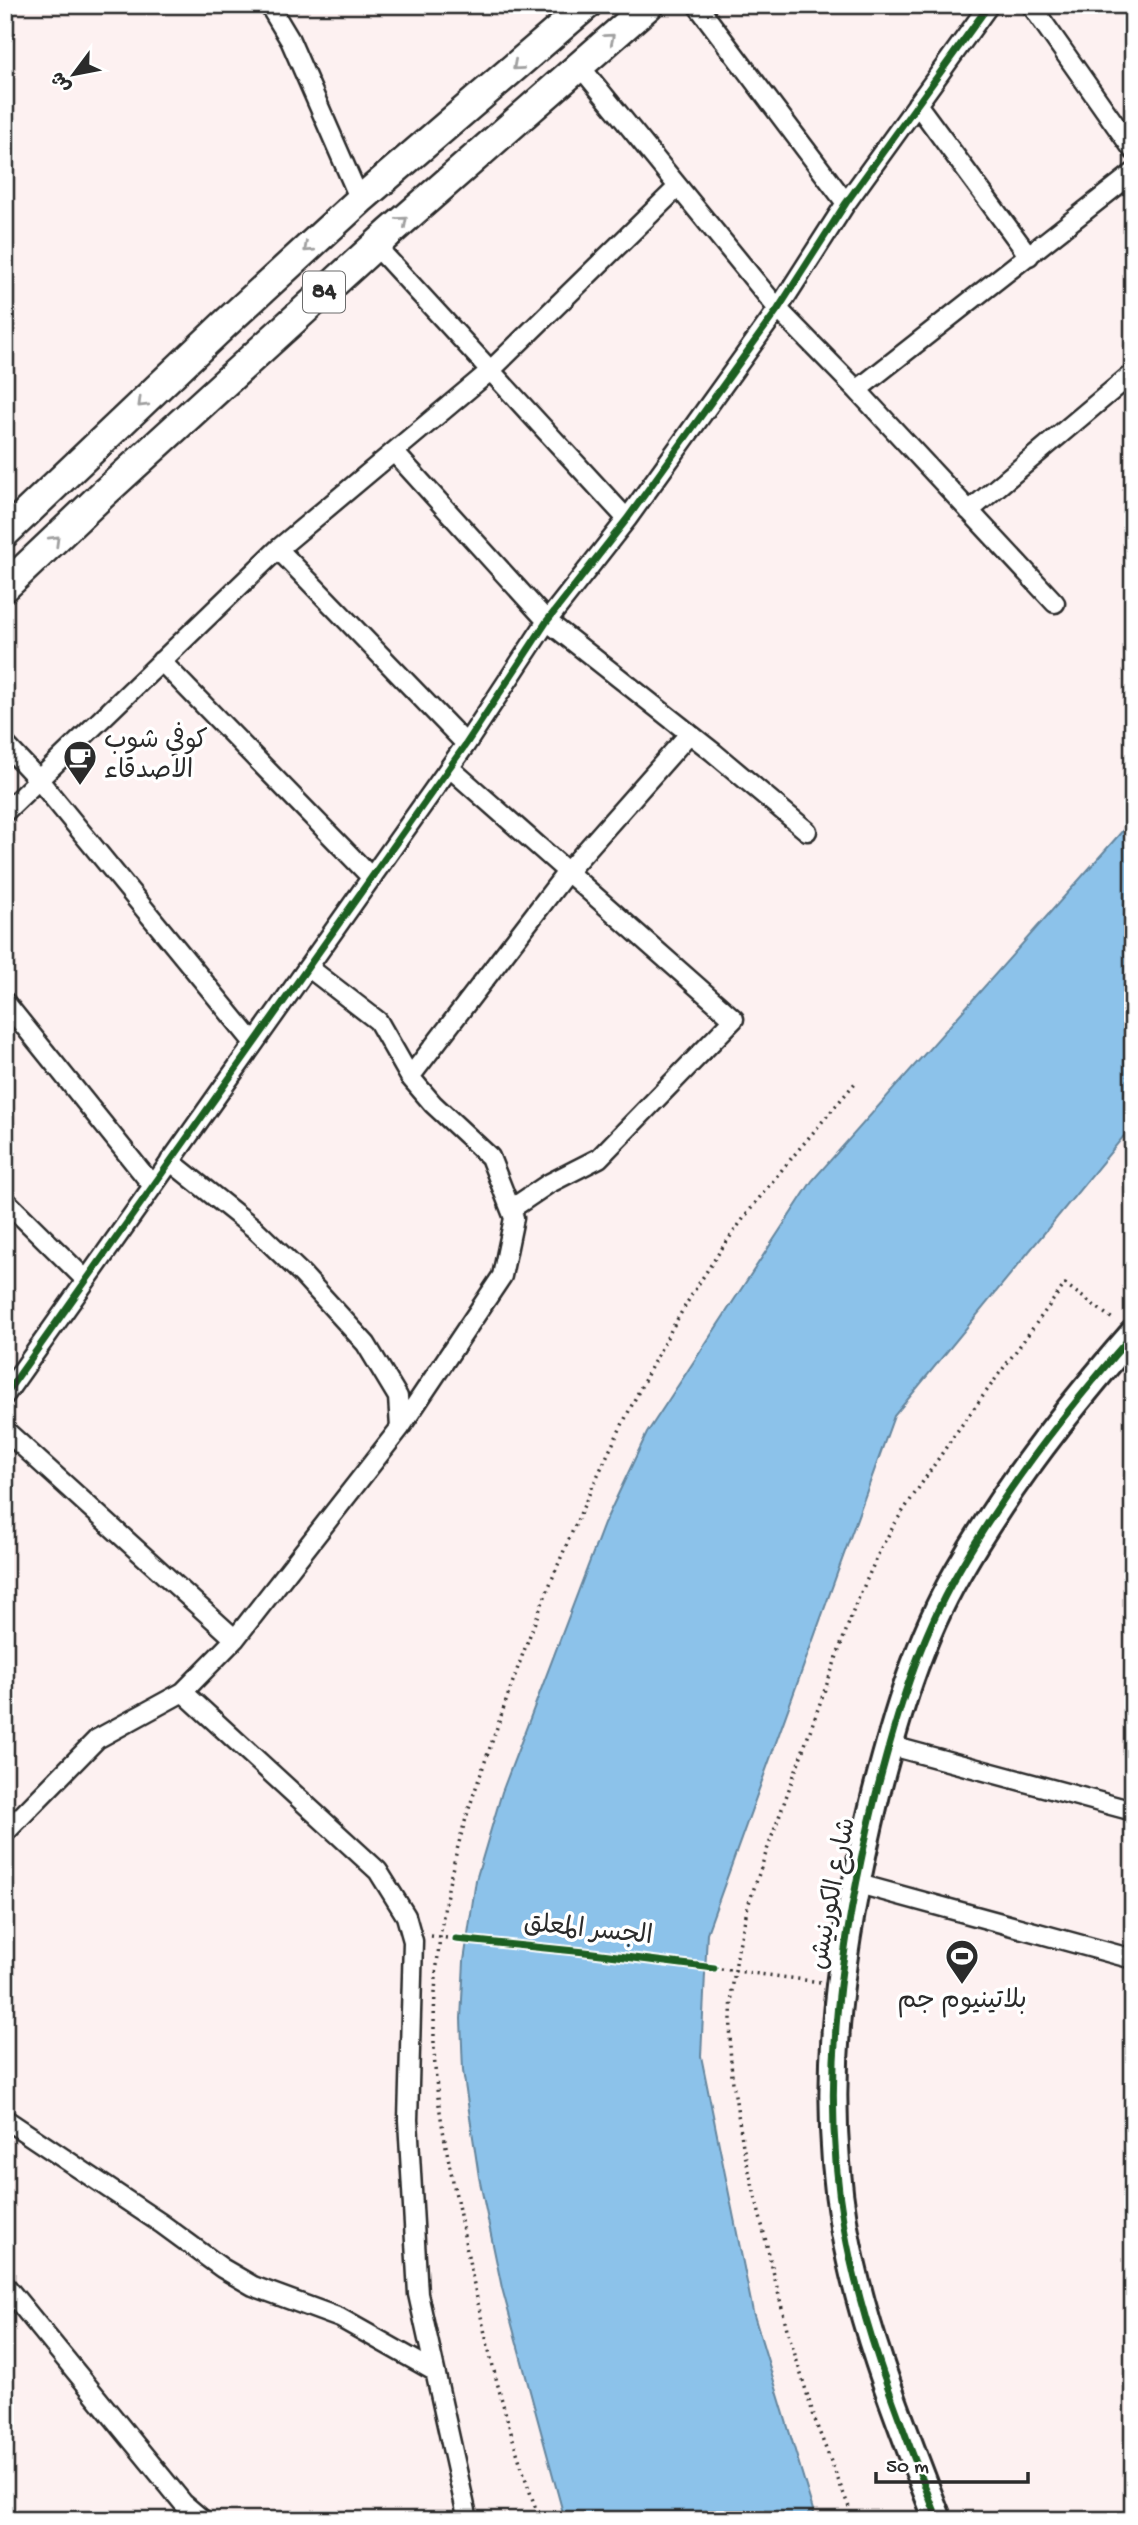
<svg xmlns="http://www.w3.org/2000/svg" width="1138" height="2525" viewBox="0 0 1138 2525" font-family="'Gochi Hand','Playpen Sans Arabic',sans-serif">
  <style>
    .water { fill: #8cc2ea; stroke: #65869e; stroke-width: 2 }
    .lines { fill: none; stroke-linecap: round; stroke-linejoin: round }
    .street-casing { stroke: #2b2b2b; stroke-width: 23 }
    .secondary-casing { stroke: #2b2b2b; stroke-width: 32 }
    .primary-casing { stroke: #2b2b2b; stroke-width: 33 }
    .path { stroke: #2b2b2b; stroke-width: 3.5; stroke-dasharray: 2 5; stroke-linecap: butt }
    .street { stroke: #fff; stroke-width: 18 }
    .secondary { stroke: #fff; stroke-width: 26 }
    .primary { stroke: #fff; stroke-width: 28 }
    .cycleway-casing { stroke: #fff; stroke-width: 11 }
    .cycleway { stroke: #1b5e20; stroke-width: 7 }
    .oneway { stroke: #a0a0a0 }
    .labels { text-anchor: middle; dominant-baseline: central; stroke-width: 7; stroke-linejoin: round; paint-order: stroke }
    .shield { fill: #fff; stroke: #6b6b6b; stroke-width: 2 }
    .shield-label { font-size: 24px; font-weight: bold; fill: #2b2b2b }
    .poi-label { font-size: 26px; fill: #2b2b2b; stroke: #fff; text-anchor: start }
    .street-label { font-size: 26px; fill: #2b2b2b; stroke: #fff }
  </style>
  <rect width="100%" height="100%" fill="#fdf1f1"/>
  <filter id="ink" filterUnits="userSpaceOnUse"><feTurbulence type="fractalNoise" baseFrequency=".0143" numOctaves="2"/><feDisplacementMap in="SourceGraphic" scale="14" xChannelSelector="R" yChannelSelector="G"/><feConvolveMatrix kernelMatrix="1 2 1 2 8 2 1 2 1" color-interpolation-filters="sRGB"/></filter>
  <g filter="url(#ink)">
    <path class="water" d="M 1133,819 L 1133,1125 L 894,1416 L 707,1933 L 701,2056 L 753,2312 L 816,2520 L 565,2520 L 502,2288 L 479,2177 L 463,2071 L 461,2019 L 464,1961 L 476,1880 L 502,1792 L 604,1524 L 647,1433 L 812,1181 Z"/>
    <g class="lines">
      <defs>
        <path id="street" d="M 269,5 L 290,40 L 360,200
          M 697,5 L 846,203
          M 1031,5 L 1133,150
          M 579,65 L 778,309 L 857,390 L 1055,603
          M 917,104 L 1029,256
          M 375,245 L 627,519
          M 857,390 L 1133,173
          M 394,452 L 547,621 L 713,752 L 807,831
          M 969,511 L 1133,373
          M 278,549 L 466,744
          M 161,661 L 372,878
          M 5,744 L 38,779 L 254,1043
          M 450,768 L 734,1019 L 599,1158 L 548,1184 L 511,1209
          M 5,812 L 278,549 L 490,371 L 678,187
          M 308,967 L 378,1021 L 410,1077 L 567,872 L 689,734
          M 5,1002 L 153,1186
          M 170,1161 L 255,1229 L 302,1274 L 366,1344 L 398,1397 L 400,1428
          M 5,1200 L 86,1280
          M 5,1395 L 466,744 L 547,621 L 627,519 L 778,309 L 846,203 L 989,5
          M 5,1430 L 235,1639
          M 183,1692 L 378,1871 L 406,1916 L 413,1941 L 408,2120 L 418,2294 L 468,2520
          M 888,1745 L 1133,1811
          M 5,1833 L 97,1739 L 183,1692 L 235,1639 L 400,1428 L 502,1276 L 514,1218 L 490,1157 L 433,1104 L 410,1077
          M 855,1883 L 1133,1959
          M 5,2119 L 162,2224 L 222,2268 L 253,2286 L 340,2318 L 434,2371
          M 5,2285 L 183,2503 L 203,2520"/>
        <path id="secondary" d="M 938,2520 C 901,2424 862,2329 844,2227 C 819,2078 841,1939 876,1794 C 896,1717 918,1641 958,1572 C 1007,1486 1068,1408 1133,1334"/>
        <path id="primary" d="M 5,533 L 226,323 L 360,200 L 587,5
          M 5,587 L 103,494 L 389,233 L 649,5"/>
      </defs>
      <use href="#street" class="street-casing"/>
      <use href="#secondary" class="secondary-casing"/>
      <use href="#primary" class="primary-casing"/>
      <path class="path" d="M 431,1936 L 456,1939
        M 714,1968 L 820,1982
        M 540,2520 C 503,2420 479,2315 459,2210 C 447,2152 433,2092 434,2032 C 434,1973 441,1912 456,1854 C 468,1806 486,1760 502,1713 C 536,1612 578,1513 626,1417 C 650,1368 675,1320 705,1274 C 748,1206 803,1145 855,1083
        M 854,2520 L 817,2426 L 787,2329 L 743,2146 L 732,2076 L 730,2047 L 732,1990 L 738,1950 L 748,1906 L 766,1853 L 855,1606 L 881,1548 L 897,1520 L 953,1437 L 1065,1284 L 1114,1320"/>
      <use href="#street" class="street"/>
      <use href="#secondary" class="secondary"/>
      <use href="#primary" class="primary"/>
      <defs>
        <path id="cycleway" d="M 5,1395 L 466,744 L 547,621 L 627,519 L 778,309 L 846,203 L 989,5
          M 456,1939 L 585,1952 L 714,1968
          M 938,2520 C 901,2424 862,2329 844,2227 C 819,2078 841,1939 876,1794 C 896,1717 918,1641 958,1572 C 1007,1486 1068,1408 1133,1334"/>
      </defs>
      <use href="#cycleway" class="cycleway-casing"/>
      <use href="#cycleway" class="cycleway"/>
    </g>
    <defs><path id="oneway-chevron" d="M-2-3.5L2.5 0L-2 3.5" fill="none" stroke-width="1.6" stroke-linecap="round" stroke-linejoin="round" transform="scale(1.75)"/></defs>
    <g class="oneway">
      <use href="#oneway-chevron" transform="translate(610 38) rotate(-40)"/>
      <use href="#oneway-chevron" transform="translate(517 66) rotate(139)"/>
      <use href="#oneway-chevron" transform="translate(403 221) rotate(-41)"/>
      <use href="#oneway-chevron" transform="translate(308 248) rotate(138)"/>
      <use href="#oneway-chevron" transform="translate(142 403) rotate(136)"/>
      <use href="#oneway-chevron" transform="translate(55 540) rotate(-44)"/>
    </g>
  </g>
  <defs>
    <symbol id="cafe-pin" viewBox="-11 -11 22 30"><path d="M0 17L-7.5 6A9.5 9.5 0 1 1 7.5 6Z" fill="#2b2b2b" stroke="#fff"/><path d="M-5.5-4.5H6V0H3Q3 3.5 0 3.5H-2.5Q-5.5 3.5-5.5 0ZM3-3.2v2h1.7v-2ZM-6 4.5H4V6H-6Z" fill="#fff"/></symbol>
    <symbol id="stadium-pin" viewBox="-11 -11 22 30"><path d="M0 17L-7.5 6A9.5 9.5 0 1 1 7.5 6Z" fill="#2b2b2b" stroke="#fff"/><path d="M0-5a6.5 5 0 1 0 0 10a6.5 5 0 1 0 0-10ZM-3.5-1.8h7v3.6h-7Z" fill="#fff"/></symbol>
  </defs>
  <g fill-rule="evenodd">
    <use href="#cafe-pin" x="61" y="738" width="38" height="52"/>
    <use href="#stadium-pin" x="943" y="1937" width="38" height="52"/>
  </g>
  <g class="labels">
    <rect class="shield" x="303" y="271.5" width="42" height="41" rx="5"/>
    <g class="shield-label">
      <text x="324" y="292">84</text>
    </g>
    <g class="poi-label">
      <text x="104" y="742">كوفي شوب<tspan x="104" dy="30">الاصدقاء</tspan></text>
      <text x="962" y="2002" text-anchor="middle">بلاتينيوم جم</text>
    </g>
    <g class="street-label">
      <text transform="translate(835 1894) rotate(-79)">شارع الكورنيش</text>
      <text transform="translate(588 1932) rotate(6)">الجسر المعلق</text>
    </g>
  </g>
  <rect width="1138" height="2525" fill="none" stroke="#fff" stroke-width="28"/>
  <rect x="14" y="14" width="1110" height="2497" fill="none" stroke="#2b2b2b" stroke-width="2.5" filter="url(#ink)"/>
  <g transform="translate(74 74) rotate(238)" stroke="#ffffff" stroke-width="5" paint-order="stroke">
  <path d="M0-5L12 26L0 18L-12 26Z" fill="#2b2b2b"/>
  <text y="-10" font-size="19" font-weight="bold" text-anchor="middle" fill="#2b2b2b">ش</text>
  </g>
  <path d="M876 2472v10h152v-10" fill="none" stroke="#2b2b2b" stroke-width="3.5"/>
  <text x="886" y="2472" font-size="21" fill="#2b2b2b" stroke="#ffffff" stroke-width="5" paint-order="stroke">50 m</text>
</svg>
